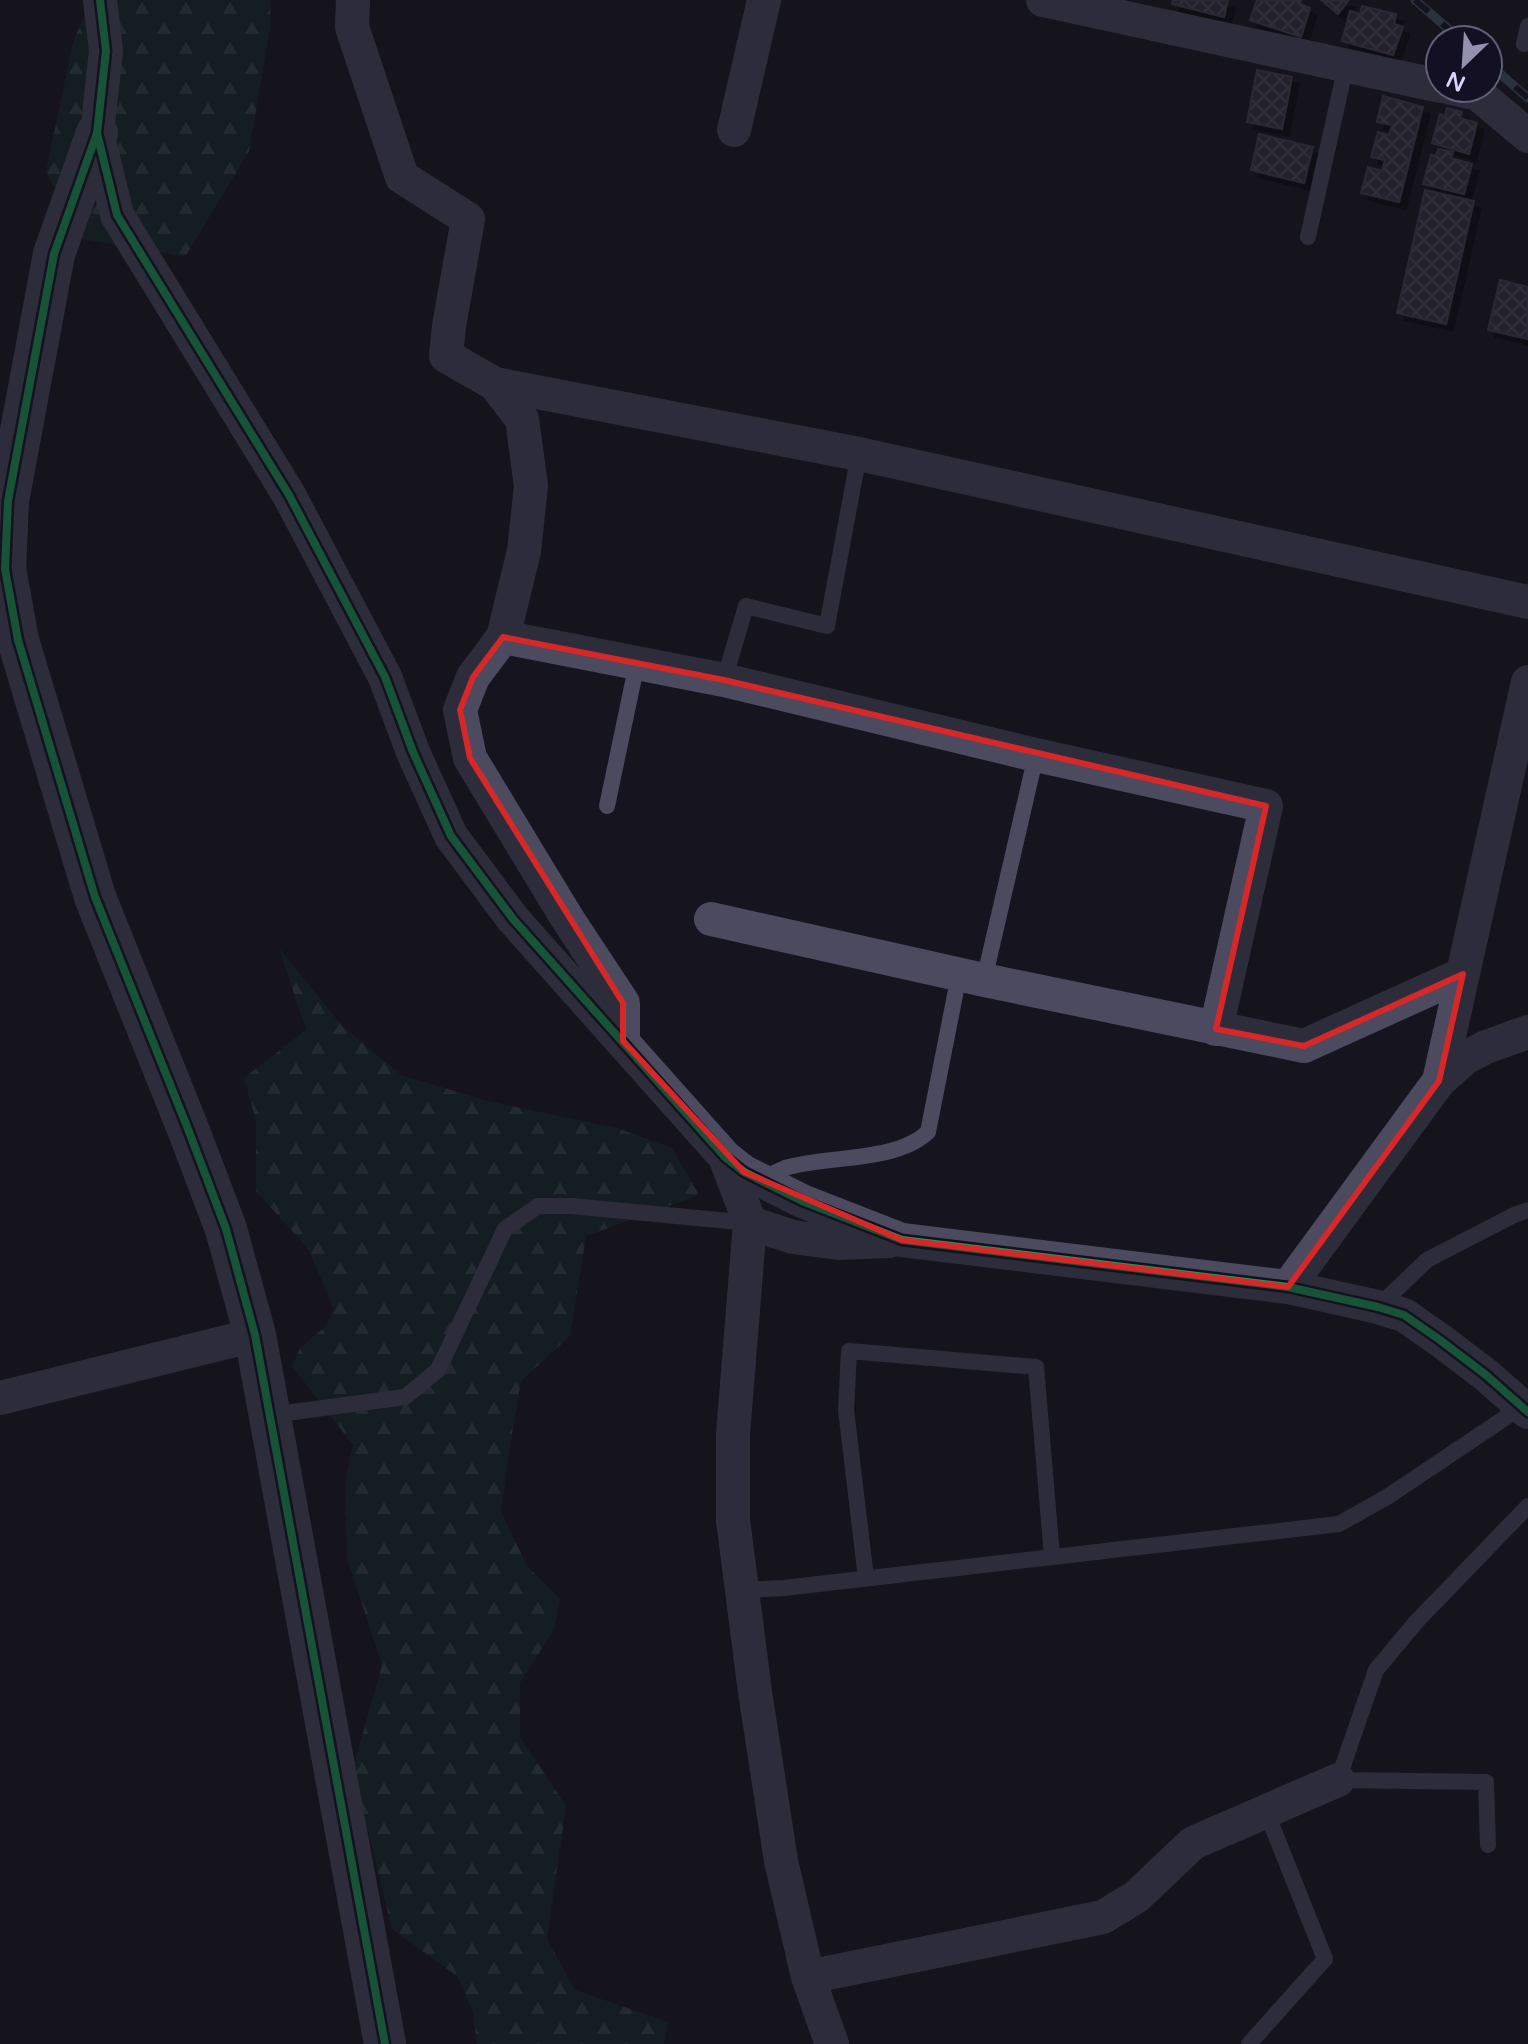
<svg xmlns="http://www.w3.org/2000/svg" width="1528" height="2044" viewBox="0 0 1528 2044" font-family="'Varela Round',sans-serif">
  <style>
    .forest { fill: url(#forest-firs) }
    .building { fill: url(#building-cross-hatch); stroke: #434051; stroke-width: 2; filter: url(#shadow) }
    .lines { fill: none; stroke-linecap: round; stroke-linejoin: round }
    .service { stroke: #4b4a5e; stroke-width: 16 }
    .minor { stroke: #4b4a5e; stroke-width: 34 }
    .tertiary { stroke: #4b4a5e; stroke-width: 42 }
    .rail-casing { stroke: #445765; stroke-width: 9 }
    .rail { stroke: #121022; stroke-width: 6; stroke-dasharray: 18; stroke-linecap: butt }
    .cycleway-casing { stroke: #121022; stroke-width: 13 }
    .cycleway { stroke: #1a9f57; stroke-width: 8 }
    .marked { fill: none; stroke: #d62828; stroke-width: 6; stroke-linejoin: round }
  </style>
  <defs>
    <pattern id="forest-firs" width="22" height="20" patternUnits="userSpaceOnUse" patternTransform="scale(2)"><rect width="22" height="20" fill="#132928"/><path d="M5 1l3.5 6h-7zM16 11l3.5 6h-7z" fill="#354748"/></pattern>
    <pattern id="building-cross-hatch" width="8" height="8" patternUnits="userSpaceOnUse" patternTransform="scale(2)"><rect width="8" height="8" fill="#343240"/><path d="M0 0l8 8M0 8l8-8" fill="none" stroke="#514f5c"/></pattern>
    <filter id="shadow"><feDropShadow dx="7" dy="7" stdDeviation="0" flood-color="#0009"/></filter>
  </defs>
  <rect width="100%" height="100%" fill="#16141e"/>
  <path class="forest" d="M 91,0 L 270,0 L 271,22 L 249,151 L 185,257 L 83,239 L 46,172 L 73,42 Z
    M 279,948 L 342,1026 L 401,1075 L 488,1101 L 617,1128 L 672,1148 L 699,1195 L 586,1236 L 570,1336 L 521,1381 L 508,1458 L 501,1512 L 527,1566 L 560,1599 L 554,1629 L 520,1683 L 520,1737 L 566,1806 L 547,1939 L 575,1990 L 668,2022 L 664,2044 L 477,2044 L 473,2011 L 457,1976 L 392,1929 L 353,1769 L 382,1665 L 347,1558 L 345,1483 L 353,1445 L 292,1366 L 300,1348 L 326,1326 L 334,1310 L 309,1250 L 256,1191 L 256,1120 L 244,1078 L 306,1030 Z"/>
  <path class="building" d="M 1173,0 L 1228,0 L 1224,17 L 1172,4 Z
    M 1257,0 L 1301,0 L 1300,4 L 1310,8 L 1301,37 L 1250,20 Z
    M 1321,0 L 1349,0 L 1338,14 Z
    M 1362,6 L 1396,14 L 1394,24 L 1403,27 L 1393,55 L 1342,41 L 1350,11 L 1360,14 Z
    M 1257,70 L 1292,77 L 1282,129 L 1247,122 Z
    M 1383,96 L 1423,107 L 1399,202 L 1361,193 L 1368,167 L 1382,171 L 1385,160 L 1371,157 L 1378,132 L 1389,135 L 1392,125 L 1377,122 Z
    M 1447,108 L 1462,112 L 1460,118 L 1477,123 L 1469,154 L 1432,143 L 1440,114 L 1445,116 Z
    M 1259,134 L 1313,147 L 1304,183 L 1251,170 Z
    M 1438,149 L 1453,152 L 1451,158 L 1472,164 L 1464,194 L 1423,184 L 1431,155 L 1436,156 Z
    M 1425,190 L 1474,201 L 1446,324 L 1397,313 Z
    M 1500,280 L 1528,287 L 1528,339 L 1488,330 Z"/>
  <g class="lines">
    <path class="service" d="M 1524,44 L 1528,26
      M 1308,237 L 1346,65
      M 724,680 L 746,606 L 827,626 L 859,454
      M 607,806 L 637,663
      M 984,980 L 1036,755
      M 763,1178 C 770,1175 778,1171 785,1168 C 827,1155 895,1163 928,1132 L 959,975
      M 1378,1307 L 1427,1260 L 1514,1215 L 1528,1210
      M 271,1415 L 405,1397 L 438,1370 L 505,1229 L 538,1206 L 571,1206 L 750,1223
      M 866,1578 L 846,1410 L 849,1351 L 1036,1367 L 1052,1556
      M 742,1590 L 784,1588 L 1339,1524 L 1387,1497 L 1523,1406
      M 1488,1845 L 1486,1782 L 1338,1780 L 1376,1670 L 1417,1621 L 1528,1506
      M 1249,2044 L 1325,1959 L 1266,1811"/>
    <path class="minor" d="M 100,0 L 106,51 L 97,133 L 117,215 L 289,495 L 385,677 L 413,752 L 451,836 L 513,919 L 725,1157 L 744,1172 L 802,1201 L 902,1240 L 1288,1287 L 1378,1307 L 1404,1315 L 1440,1340 L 1486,1375 L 1528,1412
      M 353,0 L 352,27 L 402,177 L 468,219 L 449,326 L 446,356 L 495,384 L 522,419 L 531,486 L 524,551 L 503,637 L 473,677 L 460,710 L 470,758 L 567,918 L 623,1003 L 623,1041
      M 1043,0 L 1440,86
      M 1451,88 L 1478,94 L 1528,136
      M 734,130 L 764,0
      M 495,384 L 859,454 L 1528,602
      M 503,637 L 724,680 L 1036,755 L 1266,806 L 1216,1029
      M 711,919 L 984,980 L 1304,1046 L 1463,974
      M 1439,1081 L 1528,682
      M 725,1157 L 750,1223 L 733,1434 L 733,1520 L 755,1692 L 781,1861 L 808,1977 L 832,2044
      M 750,1223 L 793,1237 L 838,1243 L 889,1241
      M 1288,1287 L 1439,1081 L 1465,1058 L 1486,1047 L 1528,1032
      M 0,1398 L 255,1335
      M 808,1977 L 1103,1917 L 1136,1897 L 1193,1843 L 1338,1780"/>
    <path class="tertiary" d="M 97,133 L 54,254 L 8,501 L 5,569 L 18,640 L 95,897 L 188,1129 L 226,1229 L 255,1335 L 385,2044"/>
    <defs>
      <path id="rail" d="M 1415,0 L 1461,40
        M 1488,63 L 1528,98"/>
    </defs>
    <use href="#rail" class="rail-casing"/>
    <use href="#rail" class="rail"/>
    <defs>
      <path id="cycleway" d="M 100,0 L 106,51 L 97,133 L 54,254 L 8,501 L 5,569 L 18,640 L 95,897 L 188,1129 L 226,1229 L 255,1335 L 385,2044
        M 97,133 L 117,215 L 289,495 L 385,677 L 413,752 L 451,836 L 513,919 L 725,1157 L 744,1172 L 802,1201 L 902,1240 L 1288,1287 L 1378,1307 L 1404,1315 L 1440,1340 L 1486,1375 L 1528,1412"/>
    </defs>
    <use href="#cycleway" class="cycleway-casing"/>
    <use href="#cycleway" class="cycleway"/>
  </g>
  <path d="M0 0H1528V2044H0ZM 503,637 L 724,680 L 1266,806 L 1216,1029 L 1304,1046 L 1463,974 L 1439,1081 L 1288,1287 L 902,1240 L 744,1172 L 623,1041 L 623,1003 L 470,758 L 460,710 L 473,677 Z" fill="#16141e" fill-opacity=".55" fill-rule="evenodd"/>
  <path class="marked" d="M 503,637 L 724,680 L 1266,806 L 1216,1029 L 1304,1046 L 1463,974 L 1439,1081 L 1288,1287 L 902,1240 L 744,1172 L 623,1041 L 623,1003 L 470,758 L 460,710 L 473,677 Z"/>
  <g transform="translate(1464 64) rotate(205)"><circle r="38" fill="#121022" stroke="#615f79" stroke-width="2"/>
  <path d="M0-6L14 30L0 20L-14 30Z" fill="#9491ae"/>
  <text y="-12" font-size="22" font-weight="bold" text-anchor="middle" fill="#d8d5fb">N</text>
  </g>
</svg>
